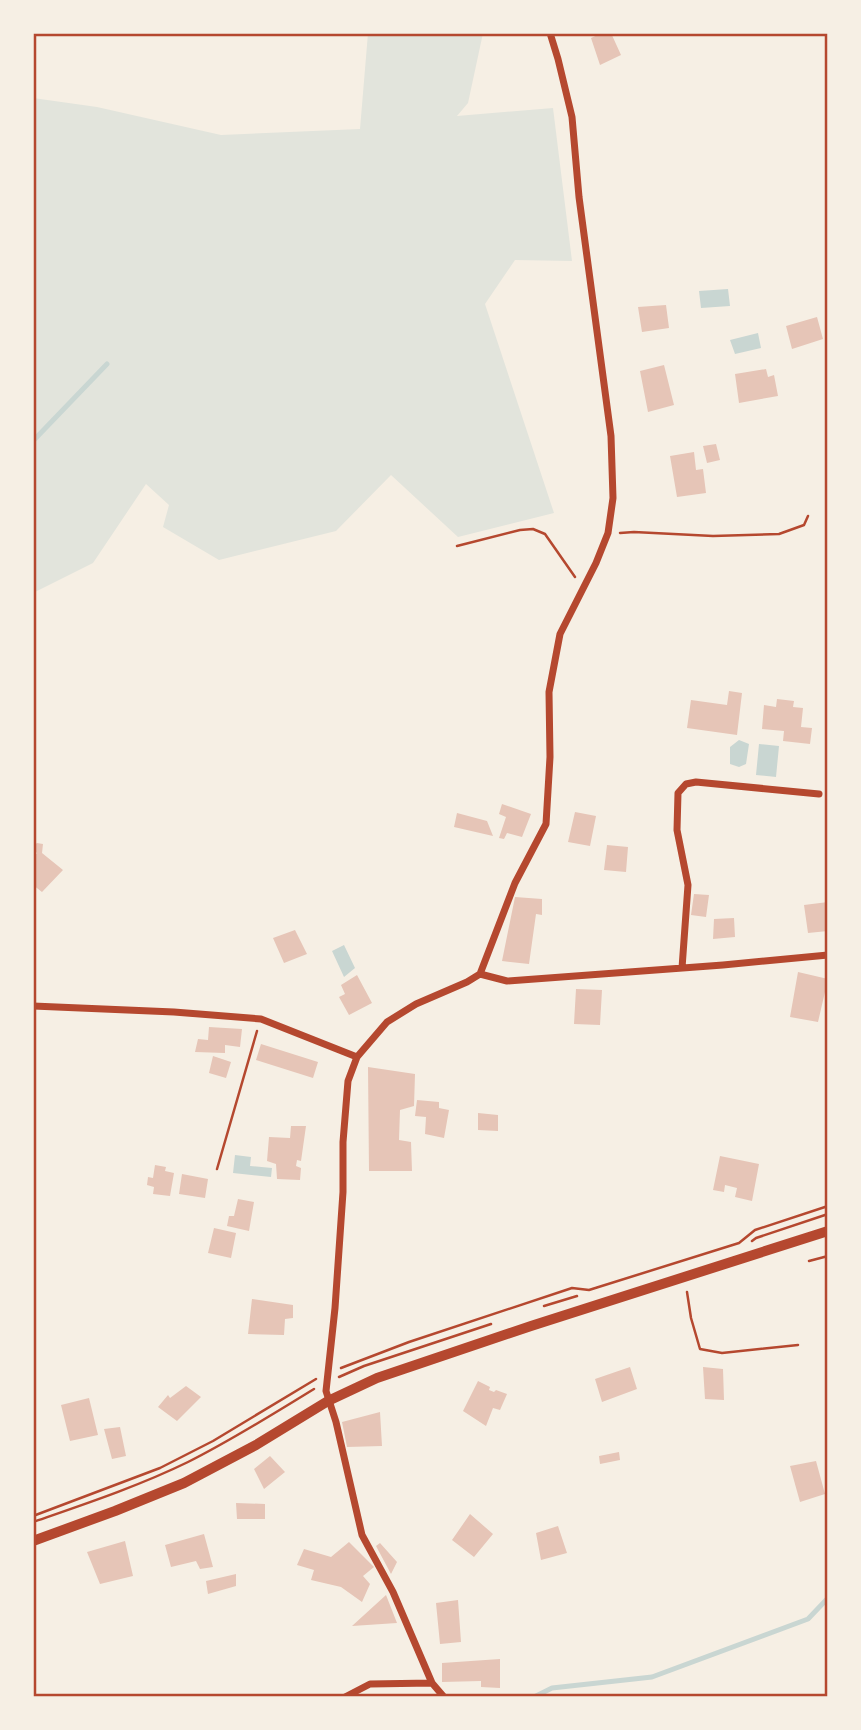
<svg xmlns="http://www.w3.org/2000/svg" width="861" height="1730" viewBox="0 0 861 1730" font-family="'Asap Condensed',sans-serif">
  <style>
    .green { fill: #e2e4dc }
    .water { fill: #c9d6d2 }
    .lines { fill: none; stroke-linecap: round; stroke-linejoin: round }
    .stream { stroke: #c9d6d2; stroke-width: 5 }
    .building { fill: #e6c5b7 }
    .path { stroke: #b5482f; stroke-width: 2.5 }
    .minor { stroke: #b5482f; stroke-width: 7 }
    .secondary { stroke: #b5482f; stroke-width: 10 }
    .neatline { fill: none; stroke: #b5482f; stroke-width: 2.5 }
  </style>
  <rect width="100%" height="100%" fill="#f6efe4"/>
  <path class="green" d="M 368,33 L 483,33 L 468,103 L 457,116 L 553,108 L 572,261 L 515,260 L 485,304 L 554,513 L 458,537 L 391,475 L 336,531 L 219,560 L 163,527 L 169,505 L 146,484 L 93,563 L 33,593 L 33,98 L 97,107 L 221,135 L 360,129 Z"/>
  <path class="water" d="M 728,289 L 730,306 L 701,308 L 699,291 Z
    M 758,333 L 761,348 L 735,354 L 730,340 Z
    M 739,740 L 749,744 L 746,764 L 739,767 L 730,764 L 730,747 Z
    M 759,744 L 779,746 L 776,777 L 756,775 Z
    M 344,945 L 355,968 L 344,977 L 332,951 Z
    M 235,1155 L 251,1157 L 250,1166 L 272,1168 L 271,1177 L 233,1173 Z"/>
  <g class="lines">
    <path class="stream" d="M 33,441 L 107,364
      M 534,1697 L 552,1688 L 652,1677 L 808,1619 L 828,1598"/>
  </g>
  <path class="building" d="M 602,33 L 611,33 L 621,55 L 600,65 L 591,38 Z
    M 666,305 L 669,328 L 642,332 L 638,307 Z
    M 817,317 L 823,339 L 792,349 L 786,326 Z
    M 664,365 L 674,405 L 648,412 L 640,371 Z
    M 766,369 L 768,377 L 774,375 L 778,396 L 739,403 L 735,374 Z
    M 716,444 L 720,460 L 707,463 L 703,446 Z
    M 694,452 L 696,470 L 703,469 L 706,493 L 677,497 L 670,456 Z
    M 729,691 L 742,693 L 737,735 L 687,728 L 691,700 L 727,705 Z
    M 777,699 L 794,701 L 793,707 L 803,708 L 801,727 L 812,728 L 810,744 L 783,741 L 784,731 L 762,729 L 764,705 L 776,707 Z
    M 502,804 L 531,814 L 522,837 L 507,833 L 504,839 L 499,838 L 506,817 L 499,814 Z
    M 575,812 L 596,816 L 590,846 L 568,842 Z
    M 457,813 L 487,821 L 493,836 L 454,827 Z
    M 37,843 L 43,844 L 42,853 L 63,870 L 42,892 L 33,885 L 33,857 L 37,853 L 34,851 L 33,846 Z
    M 607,845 L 628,847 L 626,872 L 604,870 Z
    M 694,894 L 709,895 L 706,917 L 691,915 Z
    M 515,897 L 542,899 L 542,915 L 536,914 L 529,964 L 502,961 Z
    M 828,902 L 828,931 L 808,933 L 804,905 Z
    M 734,918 L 735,937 L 713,939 L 714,919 Z
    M 295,930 L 307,954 L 284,963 L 273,938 Z
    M 798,972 L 828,979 L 818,1022 L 790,1017 Z
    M 357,975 L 372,1003 L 349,1015 L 339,997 L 345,994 L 341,985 Z
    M 576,989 L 602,990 L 600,1025 L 574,1024 Z
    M 209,1027 L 242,1029 L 240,1047 L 225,1045 L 225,1053 L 195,1052 L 198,1039 L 208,1040 Z
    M 261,1044 L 318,1062 L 313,1078 L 256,1060 Z
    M 213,1056 L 231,1062 L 226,1078 L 209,1073 Z
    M 368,1067 L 415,1074 L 414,1106 L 400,1110 L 399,1140 L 411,1142 L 412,1171 L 369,1171 Z
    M 417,1100 L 439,1102 L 439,1108 L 449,1110 L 444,1138 L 425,1134 L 426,1117 L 415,1116 Z
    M 478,1113 L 498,1115 L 498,1131 L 478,1130 Z
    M 291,1126 L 306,1126 L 301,1161 L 297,1160 L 296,1166 L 301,1168 L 300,1180 L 277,1179 L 276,1164 L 267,1161 L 269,1137 L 290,1138 Z
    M 720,1156 L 759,1164 L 752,1201 L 735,1197 L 737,1188 L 725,1185 L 724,1192 L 713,1190 Z
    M 155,1165 L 166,1167 L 165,1171 L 174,1173 L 170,1196 L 153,1194 L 154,1187 L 147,1185 L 148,1177 L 153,1178 Z
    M 182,1174 L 208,1179 L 205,1198 L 179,1194 Z
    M 238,1199 L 254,1202 L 249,1231 L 227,1226 L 229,1216 L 234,1216 Z
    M 214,1228 L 236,1233 L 231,1258 L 208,1253 Z
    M 252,1299 L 293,1305 L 293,1318 L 285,1319 L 284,1335 L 248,1334 Z
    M 630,1367 L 637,1389 L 602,1402 L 595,1379 Z
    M 703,1367 L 723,1369 L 724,1400 L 705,1399 Z
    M 478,1381 L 490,1387 L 489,1390 L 494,1392 L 496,1390 L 507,1394 L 500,1410 L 493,1408 L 486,1426 L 463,1411 Z
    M 186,1386 L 201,1397 L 177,1421 L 158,1407 L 168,1395 L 170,1398 Z
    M 89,1398 L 98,1435 L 70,1441 L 61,1405 Z
    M 380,1412 L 382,1446 L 347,1447 L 342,1422 Z
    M 120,1427 L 126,1456 L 112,1459 L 104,1429 Z
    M 619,1452 L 620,1460 L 600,1464 L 599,1456 Z
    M 270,1456 L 285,1472 L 264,1489 L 254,1469 Z
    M 816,1461 L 825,1494 L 800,1502 L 790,1466 Z
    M 236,1503 L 265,1504 L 265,1519 L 237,1519 Z
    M 470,1514 L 493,1534 L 474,1557 L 452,1540 Z
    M 558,1526 L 567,1553 L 541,1560 L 536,1533 Z
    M 204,1534 L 213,1567 L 200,1569 L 196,1561 L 171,1567 L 165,1545 Z
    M 125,1541 L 133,1576 L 100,1584 L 87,1552 Z
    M 349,1542 L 374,1567 L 363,1576 L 370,1584 L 362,1602 L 341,1587 L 311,1580 L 314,1570 L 297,1565 L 304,1549 L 331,1557 Z
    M 380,1543 L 397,1562 L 391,1574 L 376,1546 Z
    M 236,1574 L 236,1586 L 208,1594 L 206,1581 Z
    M 386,1595 L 397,1623 L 352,1626 Z
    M 458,1600 L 461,1642 L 440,1644 L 436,1603 Z
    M 500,1659 L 500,1688 L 481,1687 L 481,1681 L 442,1682 L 442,1663 Z"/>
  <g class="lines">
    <path class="path" d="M 620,533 L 634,532 L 713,536 L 779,534 L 804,525 L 808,516
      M 457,546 L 520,530 L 533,529 L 545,534 L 575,577
      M 217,1169 L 257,1031
      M 752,1241 L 756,1238 L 828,1214
      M 809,1261 L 828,1256
      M 687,1292 L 691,1318 L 700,1349 L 722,1353 L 798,1345
      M 544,1306 L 577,1296
      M 341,1368 L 409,1342 L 572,1288 L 589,1290 L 739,1243 L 755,1230 L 828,1206
      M 339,1377 L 364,1366 L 491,1324
      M 33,1516 L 160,1468 L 213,1441 L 316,1379
      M 33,1522 C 85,1504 139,1486 188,1462 C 232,1440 273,1414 314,1389"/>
    <path class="minor" d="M 682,968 L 688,885 L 677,830 L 678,793 L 686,784 L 696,782 L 819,794
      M 480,974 L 507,981 L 723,965 L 828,955
      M 33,1006 L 174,1012 L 261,1019 L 357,1057
      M 345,1697 L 370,1684 L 432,1683
      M 444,1697 L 432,1683 L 393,1592 L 362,1535 L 336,1422 L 326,1391 L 335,1308 L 343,1192 L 343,1142 L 348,1081 L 357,1057 L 387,1022 L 416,1004 L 467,982 L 480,974 L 515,883 L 546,824 L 550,757 L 549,692 L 560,634 L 596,563 L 608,533 L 613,498 L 611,436 L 579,197 L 572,117 L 558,59 L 550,33"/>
    <path class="secondary" d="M 33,1541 L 115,1511 L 184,1483 L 256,1445 L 328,1401 L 377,1378 L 531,1326 L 828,1231"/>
  </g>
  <rect width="861" height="1730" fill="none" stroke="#f6efe4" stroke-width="70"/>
  <rect x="35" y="35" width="791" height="1660" class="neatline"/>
</svg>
